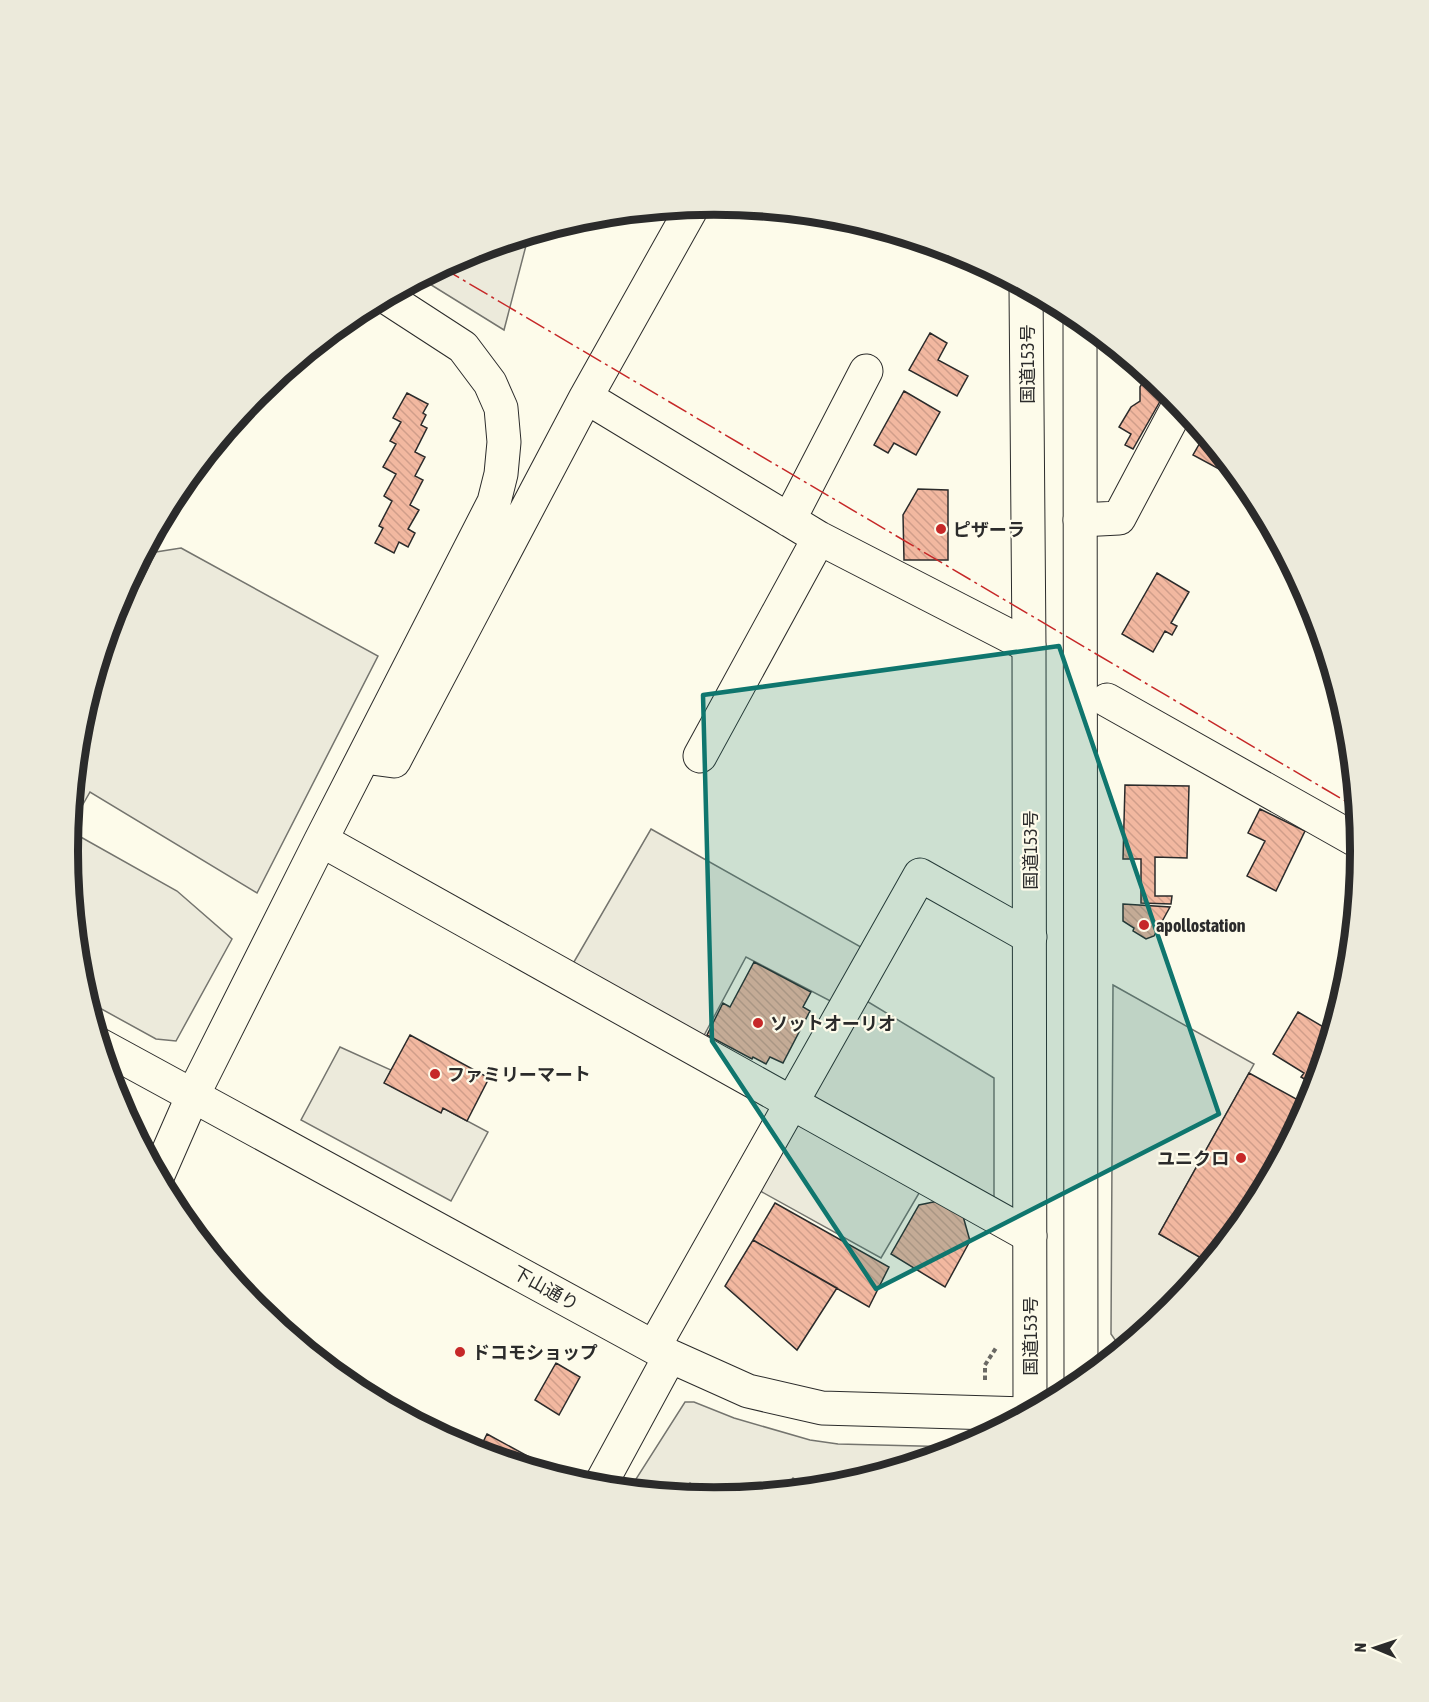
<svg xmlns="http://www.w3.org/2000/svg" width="1429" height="1702" viewBox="0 0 1429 1702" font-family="'Asap Condensed','Noto Sans JP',sans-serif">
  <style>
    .parking { fill: #eceadb; stroke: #74746e; stroke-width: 1.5 }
    .building { fill: url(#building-back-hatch); stroke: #2b2b2b; stroke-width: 1.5 }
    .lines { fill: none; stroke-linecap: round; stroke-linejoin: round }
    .minor-casing { stroke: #2b2b2b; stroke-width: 35 }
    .highway-casing { stroke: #2b2b2b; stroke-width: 35 }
    .path { stroke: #6a6964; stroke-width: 4; stroke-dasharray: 4.5 3; stroke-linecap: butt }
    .minor { stroke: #fdfbea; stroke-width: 33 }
    .highway { stroke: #fdfbea; stroke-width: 33 }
    .power { stroke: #c62828; stroke-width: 1.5; stroke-dasharray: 21 4.5 3 4.5; stroke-linecap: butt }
    .marked { fill: #0f766e; fill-opacity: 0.2; stroke: #0f766e; stroke-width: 4.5; stroke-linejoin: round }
    .poi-dot { fill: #c62828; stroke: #fdfbea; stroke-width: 2 }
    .labels { text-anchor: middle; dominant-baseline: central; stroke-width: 4.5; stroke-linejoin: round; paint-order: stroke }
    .street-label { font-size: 18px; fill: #2b2b2b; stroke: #fdfbea }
    .poi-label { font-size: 18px; font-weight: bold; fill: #2b2b2b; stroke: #fdfbea; text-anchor: start }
    .rim { fill: none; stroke: #2b2b2b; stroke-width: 8 }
  </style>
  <defs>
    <pattern id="building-back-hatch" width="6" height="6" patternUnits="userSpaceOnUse" patternTransform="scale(1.5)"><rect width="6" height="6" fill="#f2b8a0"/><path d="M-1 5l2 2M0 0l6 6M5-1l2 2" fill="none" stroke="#d09e8a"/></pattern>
  </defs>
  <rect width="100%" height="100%" fill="#fdfbea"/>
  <path class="parking" d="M 529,234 L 504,330 L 420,278 L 467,253 Z
    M 181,548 L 378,656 L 257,893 L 90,792 L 74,820 L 71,818 L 80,724 L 97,670 L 156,552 Z
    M 651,829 L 868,951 L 838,1005 L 746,957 L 701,1041 L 571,967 Z
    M 70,831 L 177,891 L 232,939 L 176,1041 L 156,1039 L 87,1001 L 80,977 L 68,851 Z
    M 1113,985 L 1254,1064 L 1159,1234 L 1210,1263 L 1172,1309 L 1122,1350 L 1111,1334 Z
    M 860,997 L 994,1078 L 994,1227 L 922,1188 L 881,1258 L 753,1187 Z
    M 340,1047 L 391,1070 L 385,1083 L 441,1112 L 443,1108 L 488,1132 L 451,1201 L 301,1120 Z
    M 685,1402 L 694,1402 L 734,1418 L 810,1440 L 838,1444 L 959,1447 L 961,1449 L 840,1486 L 810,1489 L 793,1478 L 783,1491 L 714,1498 L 690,1483 L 682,1495 L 629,1490 Z"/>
  <path class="building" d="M 930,333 L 947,343 L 938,360 L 968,376 L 957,396 L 909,370 Z
    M 1148,373 L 1167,389 L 1133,449 L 1125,445 L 1131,434 L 1119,427 L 1131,407 L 1140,401 L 1140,387 Z
    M 904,391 L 940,412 L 916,455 L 894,443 L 888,453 L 874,445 Z
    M 407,393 L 428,404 L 423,413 L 426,415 L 421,425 L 427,428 L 415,452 L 425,457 L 415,476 L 423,480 L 410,505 L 419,510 L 408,529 L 415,533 L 408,547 L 399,542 L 394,553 L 375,543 L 383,528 L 379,526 L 392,501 L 384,496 L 396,474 L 383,467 L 396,444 L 390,441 L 401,422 L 393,418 Z
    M 1205,434 L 1235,471 L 1232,476 L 1193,455 Z
    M 918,489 L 948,490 L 948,560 L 904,560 L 903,515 Z
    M 1157,573 L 1189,592 L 1171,623 L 1177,626 L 1172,635 L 1165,631 L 1153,652 L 1122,634 Z
    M 1125,785 L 1189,786 L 1187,858 L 1155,857 L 1155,896 L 1172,896 L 1171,904 L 1141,903 L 1141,859 L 1123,859 Z
    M 1260,809 L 1305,831 L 1276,891 L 1247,876 L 1265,841 L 1248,833 Z
    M 1123,904 L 1170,907 L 1154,936 L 1146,939 L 1133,931 L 1134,928 L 1123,921 Z
    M 754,962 L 811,992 L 803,1007 L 810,1011 L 783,1063 L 770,1057 L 766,1064 L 753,1057 L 752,1059 L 707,1035 L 723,1003 L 730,1007 Z
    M 1298,1012 L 1332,1032 L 1316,1086 L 1301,1077 L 1304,1073 L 1273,1054 Z
    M 410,1035 L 489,1078 L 467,1121 L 443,1108 L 441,1113 L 384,1083 Z
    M 1249,1073 L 1309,1106 L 1252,1211 L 1210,1263 L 1159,1234 Z
    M 938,1201 L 963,1216 L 970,1241 L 945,1287 L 891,1254 L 919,1205 Z
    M 775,1203 L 889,1267 L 869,1307 L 753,1240 Z
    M 753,1240 L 837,1288 L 797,1350 L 725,1286 Z
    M 556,1363 L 580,1377 L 559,1415 L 535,1400 Z
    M 487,1434 L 555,1471 L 553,1475 L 478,1452 Z"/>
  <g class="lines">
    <defs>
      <path id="minor" d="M 586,397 L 819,538 L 1029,646
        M 789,520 L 866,371
        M 1080,520 L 1119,518 L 1180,403
        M 1107,700 L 1361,843
        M 700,756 L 819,538
        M 364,757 L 394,761 L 586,397 L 693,206
        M 321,840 L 1030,1236
        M 100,1045 L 670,1356 L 748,1391 L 822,1408 L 1027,1414
        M 158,1175 L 193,1095 L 321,840 L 494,502 L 501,474 L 504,442 L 501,408 L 490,383 L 463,347 L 386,297
        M 654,1347 L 920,875 L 1030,937
        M 599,1487 L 670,1356"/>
      <path id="highway" d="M 1026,288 L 1029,646 L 1030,1413
        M 1080,318 L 1081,1383"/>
    </defs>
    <use href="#minor" class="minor-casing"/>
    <use href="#highway" class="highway-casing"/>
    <path class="path" d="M 985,1380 L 985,1365 L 996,1348"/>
    <use href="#minor" class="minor"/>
    <use href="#highway" class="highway"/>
    <path class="power" d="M 441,267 L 1357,808"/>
  </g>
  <path class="marked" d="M 1059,646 L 1219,1114 L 876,1289 L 712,1041 L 703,695 Z"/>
  <g class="poi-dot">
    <circle cx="941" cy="529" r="6"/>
    <circle cx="1144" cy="925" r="6"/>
    <circle cx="758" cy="1023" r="6"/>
    <circle cx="435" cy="1074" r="6"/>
    <circle cx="1241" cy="1158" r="6"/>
    <circle cx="460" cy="1352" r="6"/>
  </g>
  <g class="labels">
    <g class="street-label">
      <text transform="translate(1027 364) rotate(-90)">国道153号</text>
      <text transform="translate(1030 850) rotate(-90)">国道153号</text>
      <text transform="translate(546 1288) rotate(29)">下山通り</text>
      <text transform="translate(1030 1336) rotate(-90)">国道153号</text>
    </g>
    <g class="poi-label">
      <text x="953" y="529">ピザーラ</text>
      <text x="1156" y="925">apollostation</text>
      <text x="770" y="1023">ソットオーリオ</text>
      <text x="447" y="1074">ファミリーマート</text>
      <text x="1229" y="1158" text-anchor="end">ユニクロ</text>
      <text x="472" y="1352">ドコモショップ</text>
    </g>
  </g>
  <path d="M0 0H1429V1702H0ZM78 851a636 636 0 1 1 1272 0a636 636 0 1 1-1272 0Z" fill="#eceadb" fill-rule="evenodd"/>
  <path class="rim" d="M78 851a636 636 0 1 1 1272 0a636 636 0 1 1-1272 0Z"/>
  <g transform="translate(1375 1648) rotate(272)" stroke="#fdfbea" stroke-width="4.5" paint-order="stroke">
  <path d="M0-4.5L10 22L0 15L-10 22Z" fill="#2b2b2b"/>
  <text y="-9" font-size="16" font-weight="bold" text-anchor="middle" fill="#2b2b2b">N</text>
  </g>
</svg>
